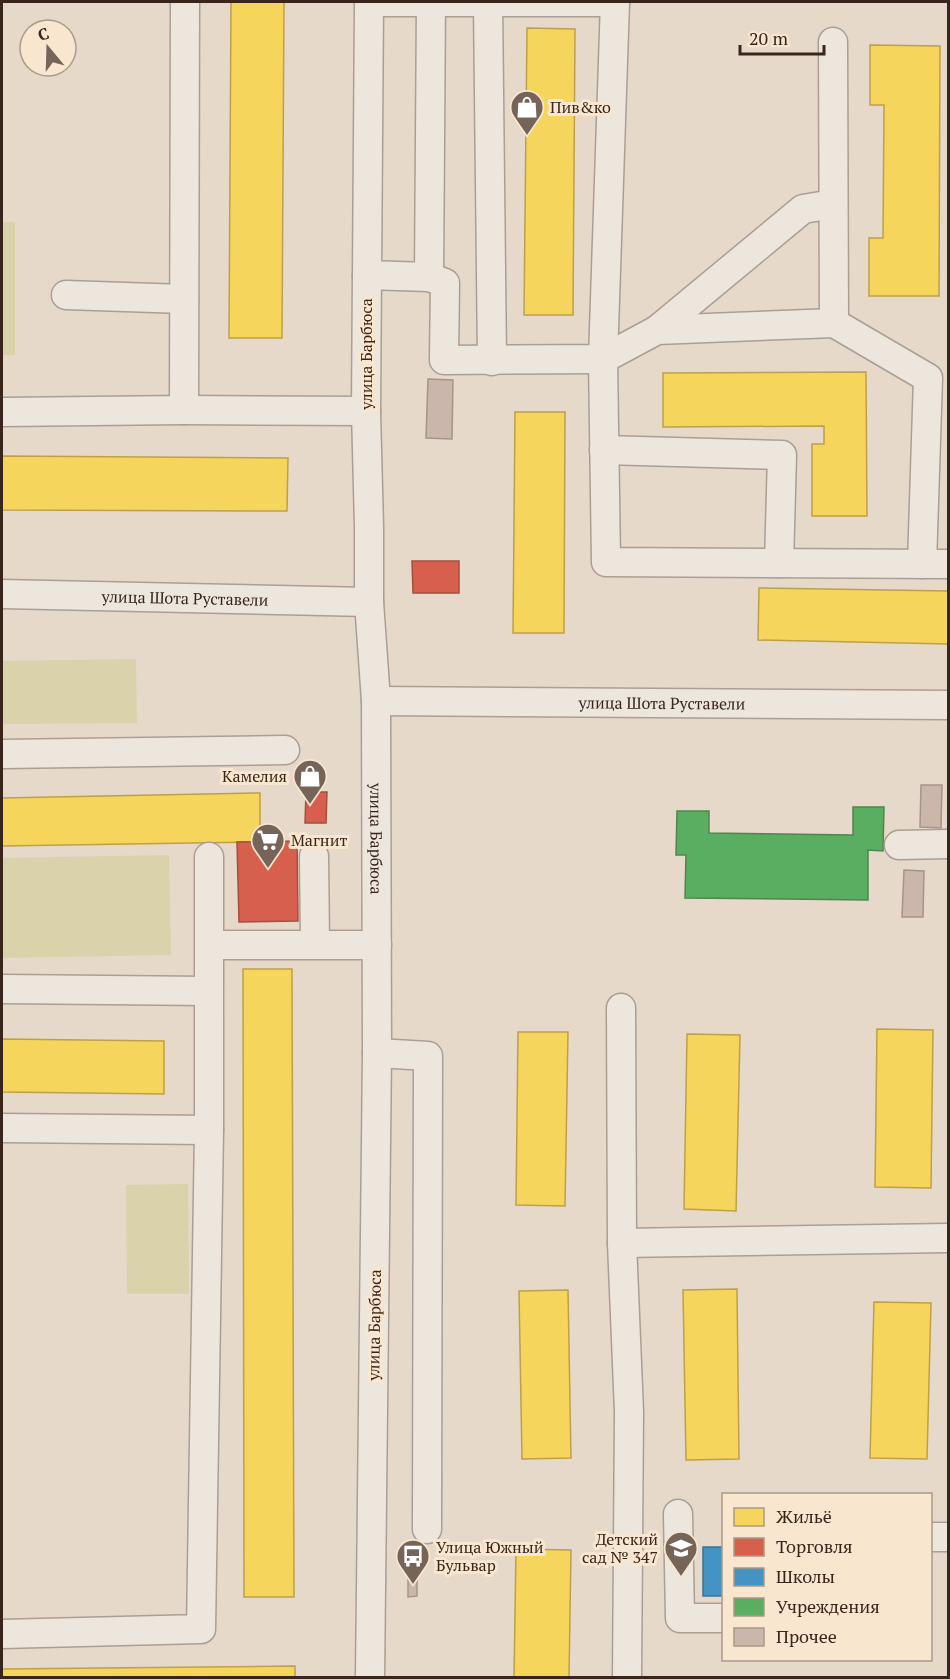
<svg xmlns="http://www.w3.org/2000/svg" width="950" height="1679" viewBox="0 0 950 1679" font-family="'PT Serif',serif">
  <style>
    .green { fill: #dad2ab }
    .homes { fill: #f6d55c; stroke: #bda049; stroke-width: 1.5 }
    .shops { fill: #d6604d; stroke: #a74e3e; stroke-width: 1.5 }
    .schools { fill: #4393c3; stroke: #407291; stroke-width: 1.5 }
    .public { fill: #5aae61; stroke: #50854c; stroke-width: 1.5 }
    .building { fill: #cab6ab; stroke: #a6948a; stroke-width: 1.5 }
    .lines { fill: none; stroke-linecap: round; stroke-linejoin: round }
    .minor-casing { stroke: #ab9e94; stroke-width: 31 }
    .minor { stroke: #ede6dd; stroke-width: 28 }
    .labels { text-anchor: middle; dominant-baseline: central; stroke-width: 6; stroke-linejoin: round; paint-order: stroke }
    .poi-label { font-size: 16px; fill: #39251c; stroke: #f8e6cf; text-anchor: start }
    .street-label { font-size: 16px; fill: #39251c; stroke: #f8e6cf }
  </style>
  <rect width="100%" height="100%" fill="#e6d9ca"/>
  <path class="green" d="M 2,222 L 15,222 L 15,355 L 2,355 Z
    M 136,659 L 137,723 L 2,724 L 2,661 Z
    M 169,855 L 171,955 L 2,958 L 2,858 Z
    M 188,1184 L 189,1294 L 127,1294 L 126,1185 Z"/>
  <path class="homes" d="M 231,2 L 284,2 L 282,338 L 229,338 Z
    M 527,28 L 575,29 L 573,315 L 524,315 Z
    M 870,45 L 940,46 L 939,296 L 869,296 L 869,238 L 883,238 L 884,105 L 870,105 Z
    M 866,372 L 867,516 L 812,516 L 812,444 L 824,444 L 824,426 L 663,427 L 663,373 Z
    M 515,412 L 565,412 L 564,633 L 513,633 Z
    M 2,456 L 288,458 L 287,511 L 2,510 Z
    M 759,588 L 948,591 L 948,644 L 758,640 Z
    M 260,793 L 260,842 L 2,846 L 2,798 Z
    M 243,969 L 292,969 L 294,1597 L 244,1597 Z
    M 877,1029 L 933,1030 L 931,1188 L 875,1187 Z
    M 518,1032 L 568,1032 L 565,1206 L 516,1205 Z
    M 687,1034 L 740,1035 L 736,1211 L 684,1209 Z
    M 2,1039 L 164,1041 L 164,1094 L 2,1092 Z
    M 737,1289 L 739,1459 L 686,1460 L 683,1290 Z
    M 568,1290 L 571,1458 L 522,1459 L 519,1291 Z
    M 874,1302 L 931,1303 L 927,1459 L 870,1458 Z
    M 516,1549 L 571,1550 L 569,1678 L 514,1678 Z
    M 295,1666 L 295,1678 L 2,1678 L 2,1669 Z"/>
  <path class="shops" d="M 412,561 L 459,561 L 459,593 L 413,593 Z
    M 306,792 L 327,792 L 326,823 L 305,823 Z
    M 297,841 L 298,921 L 239,922 L 237,842 Z"/>
  <path class="schools" d="M 703,1547 L 724,1547 L 724,1596 L 703,1596 Z"/>
  <path class="public" d="M 853,807 L 884,807 L 883,851 L 868,850 L 868,900 L 685,898 L 686,855 L 676,855 L 677,811 L 709,811 L 709,833 L 853,835 Z"/>
  <path class="building" d="M 428,379 L 453,380 L 452,439 L 426,438 Z
    M 921,785 L 942,785 L 941,828 L 920,827 Z
    M 904,870 L 924,871 L 923,917 L 902,917 Z
    M 408,1573 L 417,1573 L 417,1596 L 408,1597 Z"/>
  <g class="lines">
    <defs>
      <g id="minor">
        <path id="s1" d="M 369,2 L 366,411 L 369,527 L 369,602 L 376,701 L 377,1053 L 370,1678"/>
        <path d="M 369,2 L 615,2"/>
        <path d="M 615,2 L 603,359 L 606,562 L 948,564"/>
        <path d="M 488,3 L 492,361"/>
        <path d="M 833,42 L 834,323 L 928,378 L 922,564"/>
        <path d="M 367,275 L 429,277 L 445,283 L 444,360 L 603,359 L 657,330 L 834,323"/>
        <path d="M 429,277 L 431,2"/>
        <path d="M 66,295 L 184,299"/>
        <path d="M 657,330 L 803,209 L 833,204"/>
        <path d="M 184,410 L 366,411"/>
        <path d="M 2,412 L 184,410 L 185,2"/>
        <path d="M 604,450 L 782,455 L 779,563"/>
        <path id="s2" d="M 2,594 L 369,602"/>
        <path id="s3" d="M 376,701 L 948,705"/>
        <path d="M 2,754 L 285,750"/>
        <path d="M 899,845 L 948,844"/>
        <path d="M 314,856 L 315,944"/>
        <path d="M 210,945 L 377,945"/>
        <path d="M 2,989 L 208,991"/>
        <path d="M 621,1008 L 622,1243 L 629,1412 L 627,1678"/>
        <path d="M 377,1053 L 428,1056 L 427,1529"/>
        <path d="M 2,1128 L 209,1130"/>
        <path d="M 622,1243 L 948,1238"/>
        <path d="M 678,1514 L 680,1618 L 724,1618"/>
        <path d="M 930,1537 L 948,1537"/>
        <path d="M 2,1634 L 201,1629 L 209,1130 L 209,857"/>
      </g>
    </defs>
    <use href="#minor" class="minor-casing"/>
    <use href="#minor" class="minor"/>
  </g>
  <defs>
    <symbol id="shop-pin" viewBox="-11 -11 22 30"><path d="M0 17L-7.5 6A9.5 9.5 0 1 1 7.5 6Z" fill="#766459" stroke="#f8e6cf"/><path d="M-5-2.5h2.3a2.7 3.5 0 0 1 5.4 0H5L5.5 6h-11ZM-1.5-2.5h3a1.5 2.3 0 0 0-3 0Z" fill="#fff"/></symbol>
    <symbol id="supermarket-pin" viewBox="-11 -11 22 30"><path d="M0 17L-7.5 6A9.5 9.5 0 1 1 7.5 6Z" fill="#766459" stroke="#f8e6cf"/><path d="M-6-5.5h2.5l.6 2H6L4.5 2H-2.5L-4.4-4H-6ZM-1.5 3.2a1.3 1.3 0 1 0 .1 0ZM3 3.2a1.3 1.3 0 1 0 .1 0Z" fill="#fff"/></symbol>
    <symbol id="school-pin" viewBox="-11 -11 22 30"><path d="M0 17L-7.5 6A9.5 9.5 0 1 1 7.5 6Z" fill="#766459" stroke="#f8e6cf"/><path d="M0-5L7-2L0 1L-7-2ZM-4 1L0 2.5L4 1V4Q0 6-4 4Z" fill="#fff"/></symbol>
    <symbol id="bus-pin" viewBox="-11 -11 22 30"><path d="M0 17L-7.5 6A9.5 9.5 0 1 1 7.5 6Z" fill="#766459" stroke="#f8e6cf"/><path d="M-5-6H5V4H4V6H2V4H-2V6H-4V4H-5ZM-3.5-4V0h7V-4ZM-3.5 1.2v1.5H-2V1.2ZM2 1.2v1.5H3.5V1.2Z" fill="#fff"/></symbol>
  </defs>
  <g fill-rule="evenodd">
    <use href="#shop-pin" x="508" y="88" width="38" height="52"/>
    <use href="#shop-pin" x="291" y="757" width="38" height="52"/>
    <use href="#supermarket-pin" x="249" y="821" width="38" height="52"/>
    <use href="#school-pin" x="662" y="1529" width="38" height="52"/>
    <use href="#bus-pin" x="394" y="1537" width="38" height="52"/>
  </g>
  <g class="labels">
    <g class="poi-label">
      <text x="550" y="107">Пив&amp;ко</text>
      <text x="287" y="776" text-anchor="end">Камелия</text>
      <text x="291" y="840">Магнит</text>
      <text x="658" y="1539" text-anchor="end">Детский<tspan x="658" dy="18">сад № 347</tspan></text>
      <text x="436" y="1547">Улица Южный<tspan x="436" dy="18">Бульвар</tspan></text>
    </g>
    <g class="street-label">
      <text transform="translate(366 354) rotate(-90)">улица Барбюса</text>
      <text stroke="none"><textPath href="#s2" startOffset="183">улица Шота Руставели</textPath></text>
      <text stroke="none"><textPath href="#s3" startOffset="286">улица Шота Руставели</textPath></text>
      <text stroke="none"><textPath href="#s1" startOffset="837">улица Барбюса</textPath></text>
      <text transform="translate(374 1325) rotate(-89)">улица Барбюса</text>
    </g>
  </g>
  <rect width="950" height="1679" fill="none" stroke="#39251c" stroke-width="6"/>
  <rect x="722" y="1493" width="210" height="168" fill="#f8e6cf" stroke="#ac9987" stroke-width="1.5"/>
  <rect x="734" y="1508" width="30" height="18" fill="#f6d55c" stroke="#ac9987" stroke-width="1.5"/>
  <text x="776" y="1523" font-size="18" fill="#39251c">Жильё</text>
  <rect x="734" y="1538" width="30" height="18" fill="#d6604d" stroke="#ac9987" stroke-width="1.5"/>
  <text x="776" y="1553" font-size="18" fill="#39251c">Торговля</text>
  <rect x="734" y="1568" width="30" height="18" fill="#4393c3" stroke="#ac9987" stroke-width="1.5"/>
  <text x="776" y="1583" font-size="18" fill="#39251c">Школы</text>
  <rect x="734" y="1598" width="30" height="18" fill="#5aae61" stroke="#ac9987" stroke-width="1.5"/>
  <text x="776" y="1613" font-size="18" fill="#39251c">Учреждения</text>
  <rect x="734" y="1628" width="30" height="18" fill="#cab6ab" stroke="#ac9987" stroke-width="1.5"/>
  <text x="776" y="1643" font-size="18" fill="#39251c">Прочее</text>
  <g transform="translate(48 48) rotate(341)"><circle r="28" fill="#f8e6cf" stroke="#ac9987" stroke-width="1.5"/>
  <path d="M0-4.5L10 22L0 15L-10 22Z" fill="#766459"/>
  <text y="-9" font-size="16" font-weight="bold" text-anchor="middle" fill="#39251c">С</text>
  </g>
  <path d="M740 45v9h84v-9" fill="none" stroke="#39251c" stroke-width="3"/>
  <text x="749" y="45" font-size="18" fill="#39251c" stroke="#f8e6cf" stroke-width="4.5" paint-order="stroke">20 m</text>
</svg>
